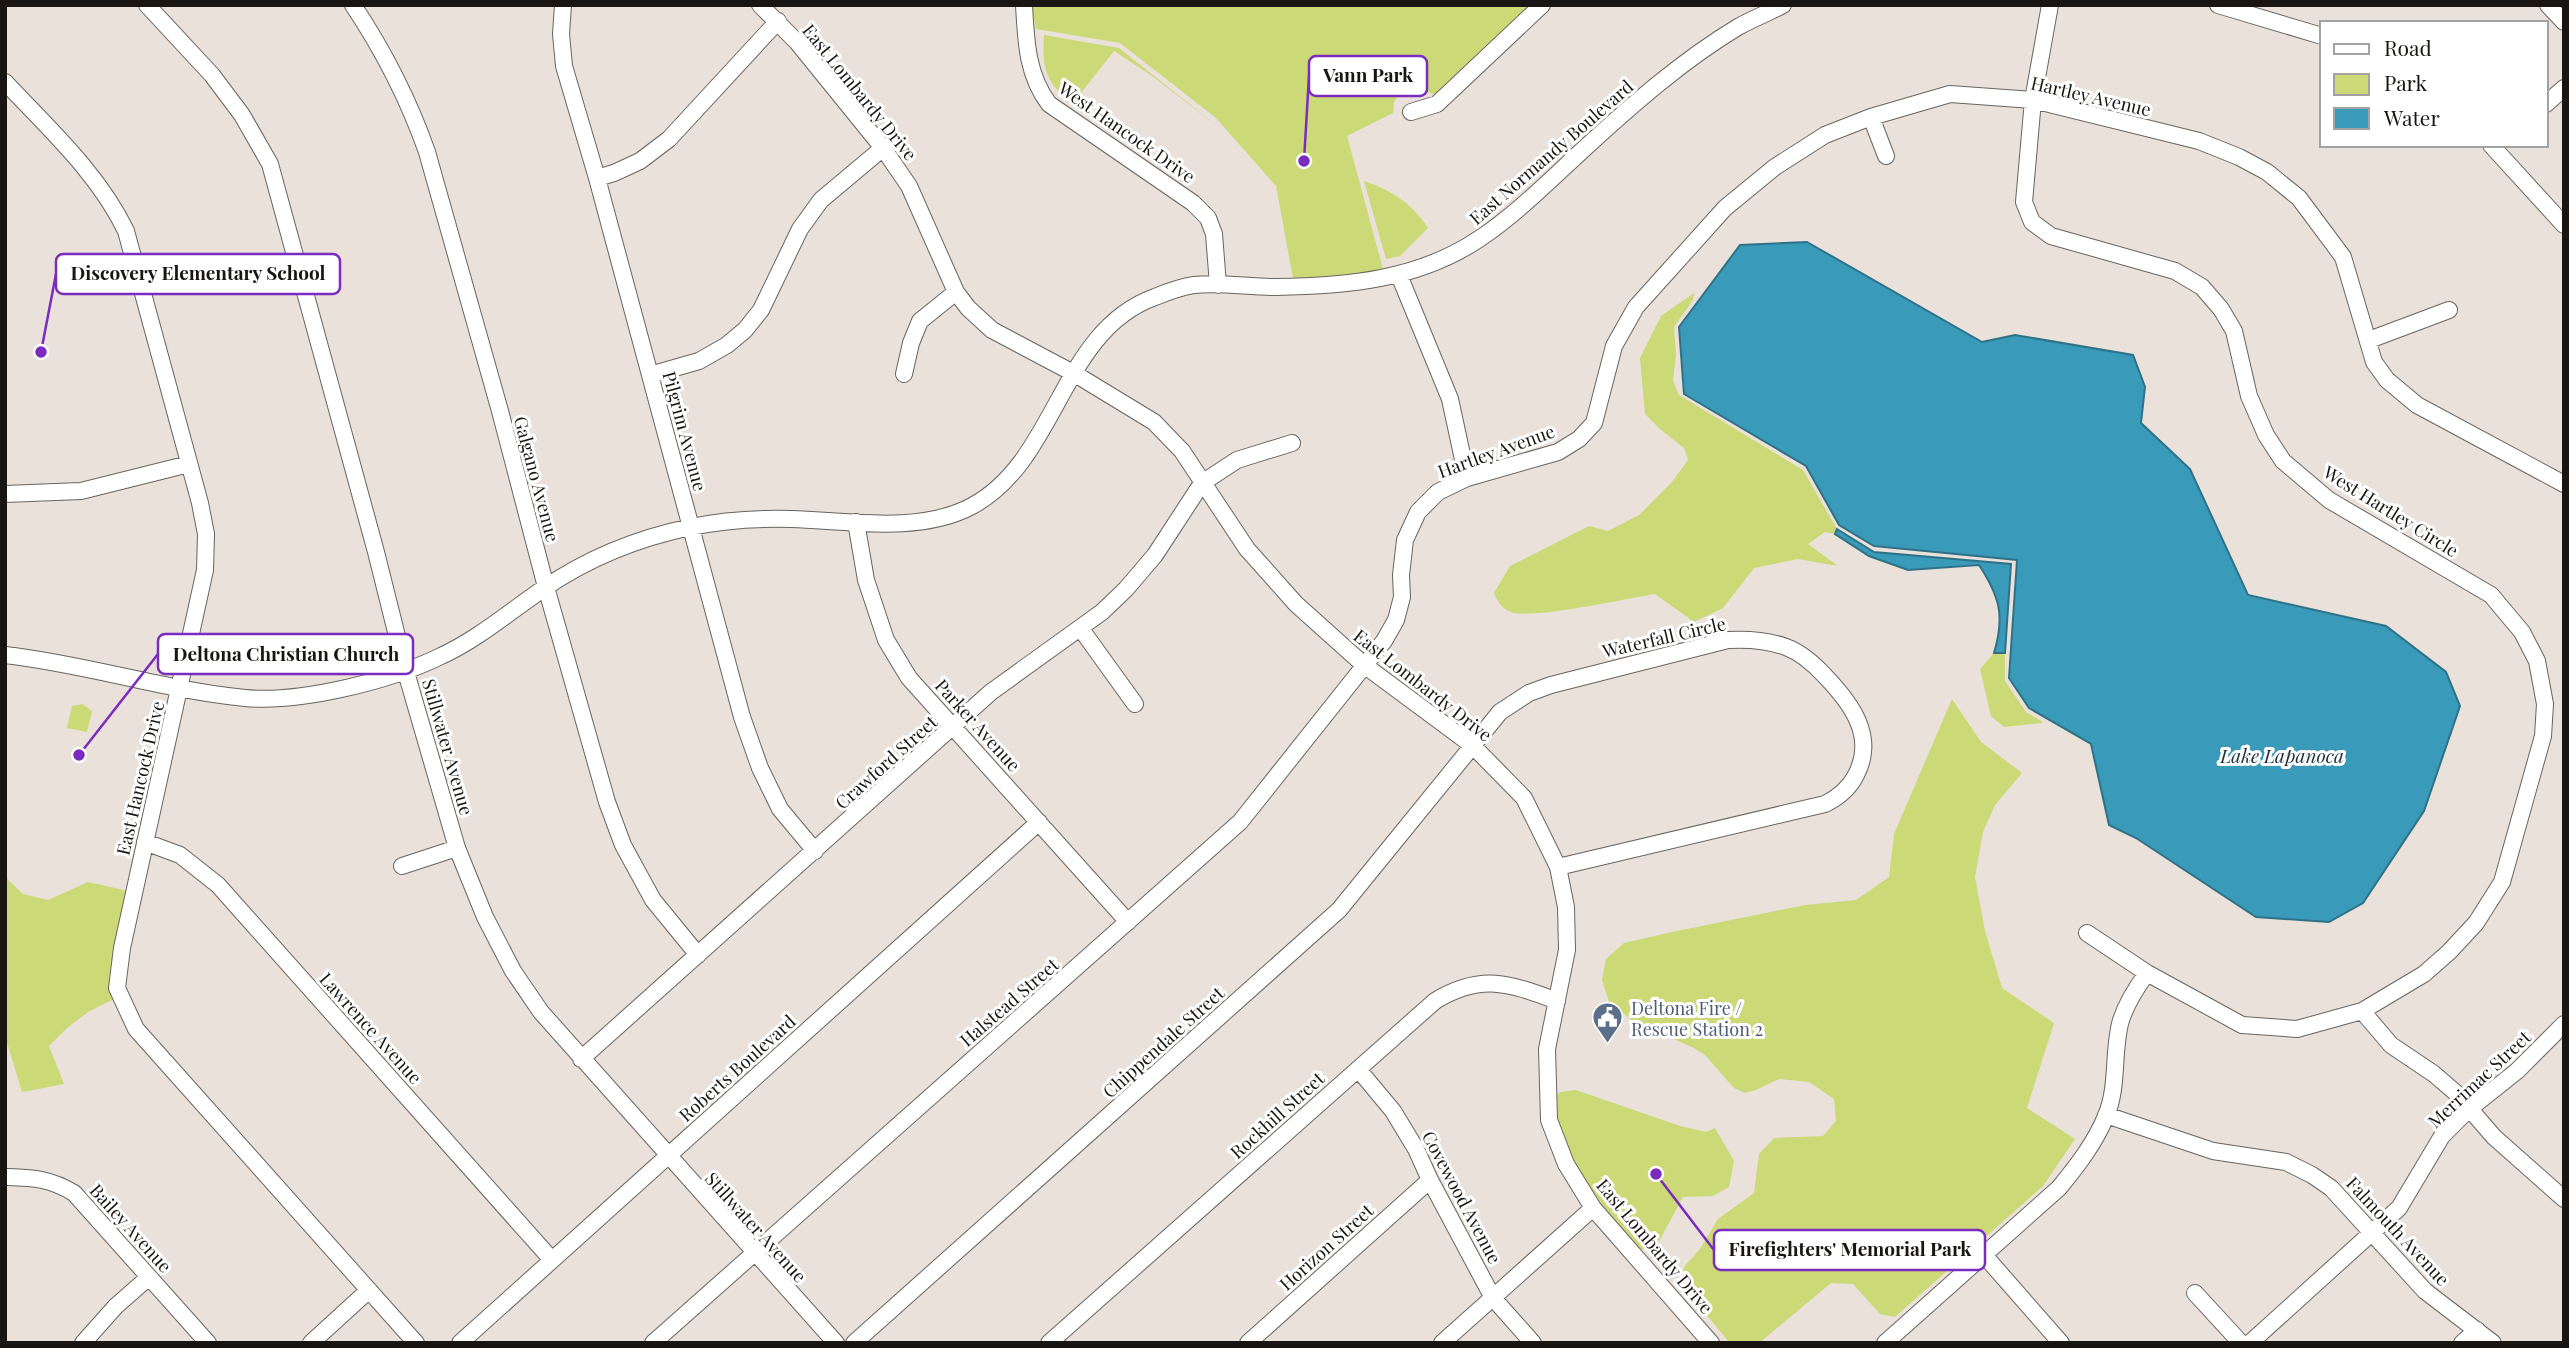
<svg xmlns="http://www.w3.org/2000/svg" width="2569" height="1348" viewBox="0 0 2569 1348" font-family="'Playfair Display',serif">
  <style>
    .green { fill: #cbda77 }
    .water { fill: #399ab9; stroke: #2f7287; stroke-width: 2 }
    .lines { fill: none; stroke-linecap: round; stroke-linejoin: round }
    .minor-casing { stroke: #6a645e; stroke-width: 18 }
    .minor { stroke: #fff; stroke-width: 16 }
    .labels { text-anchor: middle; dominant-baseline: central; stroke-width: 6; stroke-linejoin: round; paint-order: stroke }
    .street-label { font-size: 18px; fill: #181513; stroke: #fff }
    .service-label { font-size: 18px; fill: #4e5e75; stroke: #fff; text-anchor: start }
    .water-label { font-size: 19px; font-style: italic; fill: #1c3139; stroke: #fff }
    .leader { fill: none; stroke: #7b2cbf; stroke-width: 2.5 }
    .callout-dot { fill: #7b2cbf; stroke: #fff; stroke-width: 2.5 }
    .callout { fill: #fff; stroke: #7b2cbf; stroke-width: 2.5 }
    .callout-label { font-size: 19px; text-anchor: middle; font-weight: bold; fill: #181513 }
  </style>
  <rect width="100%" height="100%" fill="#e9e1da"/>
  <path class="green" d="M 1031,5 L 1533,5 L 1436,95 L 1420,89 L 1402,89 L 1394,102 L 1393,113 L 1347,136 L 1383,269 C 1358,283 1322,278 1293,278 L 1276,186 L 1216,118 L 1120,43 L 1036,29 Z
    M 1044,35 L 1119,48 L 1217,126 L 1152,76 L 1114,51 L 1073,103 C 1045,83 1042,68 1044,35 Z
    M 1364,181 C 1391,190 1413,204 1428,228 L 1400,256 L 1386,259 Z
    M 1694,293 L 1693,300 L 1674,327 L 1676,355 L 1673,381 L 1679,395 L 1803,470 L 1837,529 L 1835,534 L 1825,532 L 1808,544 L 1838,566 L 1798,559 L 1754,568 L 1723,608 L 1694,622 L 1655,594 C 1629,598 1530,620 1511,612 C 1501,608 1498,602 1494,593 L 1510,566 L 1589,526 L 1608,531 L 1639,515 L 1672,482 L 1688,460 L 1684,448 L 1661,430 L 1645,414 L 1640,358 L 1661,316 Z
    M 1994,653 L 2005,653 L 2005,681 L 2026,712 L 2043,722 L 2042,723 L 2004,727 L 1991,716 L 1980,669 Z
    M 1952,699 L 1981,742 L 2022,773 L 1995,805 L 1983,832 L 1975,877 L 1985,931 L 2002,988 L 2054,1023 L 2027,1108 L 2075,1139 L 2043,1186 L 1895,1317 L 1880,1314 L 1853,1284 L 1831,1283 L 1759,1343 L 1729,1342 L 1682,1285 L 1684,1267 L 1700,1249 L 1718,1219 L 1754,1193 L 1759,1154 L 1774,1138 L 1823,1136 L 1836,1121 L 1834,1099 L 1809,1082 L 1779,1079 L 1756,1090 L 1745,1093 L 1734,1088 L 1705,1055 L 1694,1048 L 1633,1021 L 1609,1002 L 1602,980 L 1606,959 L 1624,943 L 1672,932 L 1805,905 L 1856,900 L 1889,877 L 1894,834 Z
    M 82,704 L 92,711 L 87,732 L 67,728 L 72,706 Z
    M 5,877 L 23,894 L 48,900 L 88,882 L 128,891 L 114,999 L 88,1012 L 67,1028 L 49,1046 L 64,1084 L 22,1092 L 5,1036 Z
    M 1576,1090 L 1680,1126 L 1706,1132 L 1715,1128 L 1734,1161 L 1729,1187 L 1713,1196 L 1683,1197 L 1657,1245 L 1637,1251 C 1600,1206 1556,1158 1555,1097 L 1560,1092 Z"/>
  <path class="water" d="M 1807,242 L 1982,342 L 2015,335 L 2133,355 L 2145,387 L 2141,423 L 2190,469 L 2248,595 L 2386,626 L 2446,672 L 2460,706 L 2424,811 L 2363,903 L 2329,922 L 2256,917 L 2136,838 L 2109,825 L 2091,744 L 2029,708 L 2009,678 L 2017,560 L 1874,546 L 1839,525 L 1806,466 L 1684,394 L 1679,327 L 1740,245 Z
    M 1837,529 L 1874,552 L 2011,564 L 2005,653 L 1994,653 C 2005,616 2000,597 1979,565 L 1908,570 L 1869,556 L 1835,534 Z"/>
  <g class="lines">
    <defs>
      <path id="minor" d="M 147,5 L 212,75 L 242,115 L 270,164 L 376,552 L 406,672 L 457,848 L 485,917 L 513,971 L 541,1012 L 836,1343
        M 353,5 C 385,53 408,98 427,152 L 500,411 L 546,587 L 607,802 L 623,845 L 653,900 L 698,955
        M 563,5 L 561,34 L 564,66 L 597,178 L 742,717 L 760,768 L 780,809 L 815,851
        M 760,5 L 797,42 L 883,148 L 909,186 L 956,292 L 968,308 L 992,330 L 1075,374 L 1154,422 L 1182,451 L 1247,549 L 1296,604 L 1364,665 L 1472,745 L 1524,798 L 1558,867 L 1566,907 L 1567,950 L 1547,1049 L 1549,1120 L 1566,1164 L 1593,1208 L 1711,1343
        M 1024,5 C 1026,41 1027,75 1049,104 L 1193,203 L 1208,218 L 1214,234 L 1218,285
        M 2050,5 L 2033,100 L 2024,202 L 2032,222 L 2051,236 L 2175,271 L 2202,287 L 2221,309 L 2234,331 L 2249,396 L 2266,435 L 2283,461 L 2329,500 L 2491,595 L 2522,632 L 2537,661 L 2545,704 L 2543,736 L 2502,882 L 2476,923 L 2449,952 L 2424,974 L 2362,1011 L 2297,1029 L 2242,1025 L 2147,973 L 2087,933
        M 2218,5 L 2322,36
        M 2548,5 L 2564,22
        M 5,82 C 49,129 98,173 126,231 L 200,503 L 206,534 L 205,570 L 122,948 L 117,988 L 136,1029 L 416,1343
        M 2546,104 L 2564,88
        M 1411,112 L 1437,104 L 1542,5
        M 1871,117 L 1886,156
        M 2491,145 L 2564,225
        M 597,178 L 614,173 L 640,161 L 669,139 L 778,21
        M 1399,275 L 1450,399 L 1467,478
        M 2369,340 L 2449,310
        M 904,374 L 911,343 L 920,321 L 956,292
        M 650,375 L 699,361 L 727,345 L 745,330 L 761,310 L 800,229 L 821,200 L 883,148
        M 5,494 L 81,491 L 189,464
        M 856,522 L 866,580 L 886,640 L 909,678 L 1128,922
        M 1081,629 L 1135,704
        M 5,655 C 86,664 164,690 245,698 C 301,703 390,681 441,656 C 478,639 509,612 543,589 C 588,558 638,538 691,527 C 725,520 758,518 792,519 C 848,521 920,534 972,506 C 1058,460 1060,331 1155,297 C 1167,292 1181,287 1194,285 C 1220,282 1248,287 1275,287 C 1346,286 1418,280 1479,239 C 1518,213 1552,178 1586,147 C 1633,104 1683,60 1738,27 C 1752,19 1768,13 1783,5
        M 145,842 L 180,855 L 218,885 L 552,1260
        M 402,866 L 457,848
        M 2362,1011 L 2391,1045 L 2434,1074 L 2456,1093 L 2494,1137 L 2564,1199
        M 581,1059 L 991,692 L 1102,612 L 1126,589 L 1155,555 L 1202,483 L 1237,460 L 1292,443
        M 1358,1069 L 1393,1111 L 1416,1149 L 1430,1180 L 1493,1298 L 1533,1343
        M 2106,1115 L 2213,1151 L 2286,1162 L 2312,1175 L 2331,1188 L 2425,1291 L 2493,1343
        M 5,1177 C 33,1178 49,1178 74,1193 L 208,1343
        M 1984,1255 L 2061,1343
        M 2195,1293 L 2241,1343
        M 83,1343 L 116,1306 L 149,1277
        M 311,1343 L 369,1290
        M 460,1343 L 1039,822
        M 653,1343 L 1240,822 L 1384,641 L 1396,620 L 1402,597 L 1401,575 L 1405,540 L 1418,512 L 1438,492 L 1467,478 L 1558,452 L 1579,439 L 1594,423 L 1614,346 L 1636,307 L 1725,208 L 1775,167 L 1825,135 L 1871,117 L 1950,94 L 2033,100 L 2199,141 L 2239,157 L 2267,172 L 2299,198 L 2343,257 L 2374,362 L 2387,380 L 2417,405 L 2564,484
        M 854,1343 L 1339,910 L 1500,712 L 1529,693 L 1551,685 L 1728,640 C 1747,639 1767,640 1786,647 C 1802,653 1814,664 1825,676 C 1852,704 1876,737 1856,775 C 1849,789 1839,797 1825,804 L 1558,867
        M 1049,1343 L 1435,1001 C 1481,973 1509,983 1557,1001
        M 1248,1343 L 1430,1180
        M 1442,1343 L 1593,1208
        M 1885,1343 L 2059,1188 C 2077,1166 2095,1143 2106,1116 C 2119,1085 2112,1051 2121,1020 C 2127,1002 2136,988 2147,973
        M 2250,1343 L 2399,1208 L 2442,1136 L 2468,1110 L 2517,1071 L 2564,1024
        M 2462,1343 L 2477,1330"/>
    </defs>
    <use href="#minor" class="minor-casing"/>
    <use href="#minor" class="minor"/>
  </g>
  <defs>
    <symbol id="civic-pin" viewBox="-11 -11 22 30"><path d="M0 17L-7.5 6A9.5 9.5 0 1 1 7.5 6Z" fill="#5c6f8a" stroke="#fff"/><path d="M-.6-6.5H3V-4.5H.6V-3L4-1V1h2V6H-6V1h2V-1L-.6-3ZM-1.2 2.5V6h2.4V2.5Z" fill="#fff"/></symbol>
  </defs>
  <g fill-rule="evenodd">
    <use href="#civic-pin" x="1590" y="1000" width="35" height="47"/>
  </g>
  <g class="labels">
    <g class="street-label">
      <text transform="translate(860 92) rotate(51)">East Lombardy Drive</text>
      <text transform="translate(2091 96) rotate(13)">Hartley Avenue</text>
      <text transform="translate(1127 132) rotate(35)">West Hancock Drive</text>
      <text transform="translate(1551 152) rotate(-41)">East Normandy Boulevard</text>
      <text transform="translate(685 431) rotate(75)">Pilgrim Avenue</text>
      <text transform="translate(1496 451) rotate(-20)">Hartley Avenue</text>
      <text transform="translate(537 479) rotate(75)">Galgano Avenue</text>
      <text transform="translate(2391 511) rotate(32)">West Hartley Circle</text>
      <text transform="translate(1664 637) rotate(-13)">Waterfall Circle</text>
      <text transform="translate(1423 685) rotate(38)">East Lombardy Drive</text>
      <text transform="translate(978 725) rotate(48)">Parker Avenue</text>
      <text transform="translate(448 747) rotate(74)">Stillwater Avenue</text>
      <text transform="translate(886 762) rotate(-42)">Crawford Street</text>
      <text transform="translate(140 778) rotate(-77)">East Hancock Drive</text>
      <text transform="translate(1009 1002) rotate(-41)">Halstead Street</text>
      <text transform="translate(371 1028) rotate(48)">Lawrence Avenue</text>
      <text transform="translate(1163 1042) rotate(-42)">Chippendale Street</text>
      <text transform="translate(737 1068) rotate(-42)">Roberts Boulevard</text>
      <text transform="translate(2479 1079) rotate(-43)">Merrimac Street</text>
      <text transform="translate(1277 1115) rotate(-42)">Rockhill Street</text>
      <text transform="translate(1462 1197) rotate(62)">Covewood Avenue</text>
      <text transform="translate(756 1227) rotate(48)">Stillwater Avenue</text>
      <text transform="translate(131 1228) rotate(48)">Bailey Avenue</text>
      <text transform="translate(2398 1231) rotate(47)">Falmouth Avenue</text>
      <text transform="translate(1655 1246) rotate(50)">East Lombardy Drive</text>
      <text transform="translate(1326 1247) rotate(-42)">Horizon Street</text>
    </g>
    <g class="service-label">
      <text x="1631" y="1008">Deltona Fire /<tspan x="1631" dy="21">Rescue Station 2</tspan></text>
    </g>
    <g class="water-label">
      <text x="2282" y="755">Lake Lapanoca</text>
    </g>
  </g>
  <path class="leader" d="M1304 161L1309 76M41 352L56 274M79 755L158 654M1656 1174L1714 1250"/>
  <g class="callout-dot">
    <circle cx="1304" cy="161" r="7"/>
    <circle cx="41" cy="352" r="7"/>
    <circle cx="79" cy="755" r="7"/>
    <circle cx="1656" cy="1174" r="7"/>
  </g>
  <g class="callout">
    <rect x="1309" y="56" width="118" height="40" rx="7"/>
    <rect x="56" y="254" width="284" height="40" rx="7"/>
    <rect x="158" y="634" width="255" height="40" rx="7"/>
    <rect x="1714" y="1230" width="271" height="40" rx="7"/>
  </g>
  <g class="callout-label">
    <text x="1368" y="82">Vann Park</text>
    <text x="198" y="280">Discovery Elementary School</text>
    <text x="286" y="661">Deltona Christian Church</text>
    <text x="1850" y="1256">Firefighters' Memorial Park</text>
  </g>
  <rect width="2569" height="1348" fill="none" stroke="#181513" stroke-width="14"/>
  <rect x="2320" y="21" width="228" height="126" fill="#ffffff" stroke="#a3a1a1" stroke-width="2"/>
  <rect x="2334" y="44" width="35" height="10" fill="#ffffff" stroke="#a3a1a1" stroke-width="2"/>
  <text x="2384" y="56" font-size="21" fill="#181513">Road</text>
  <rect x="2334" y="74" width="35" height="21" fill="#cbda77" stroke="#a3a1a1" stroke-width="2"/>
  <text x="2384" y="91" font-size="21" fill="#181513">Park</text>
  <rect x="2334" y="108" width="35" height="21" fill="#399ab9" stroke="#a3a1a1" stroke-width="2"/>
  <text x="2384" y="126" font-size="21" fill="#181513">Water</text>
</svg>
